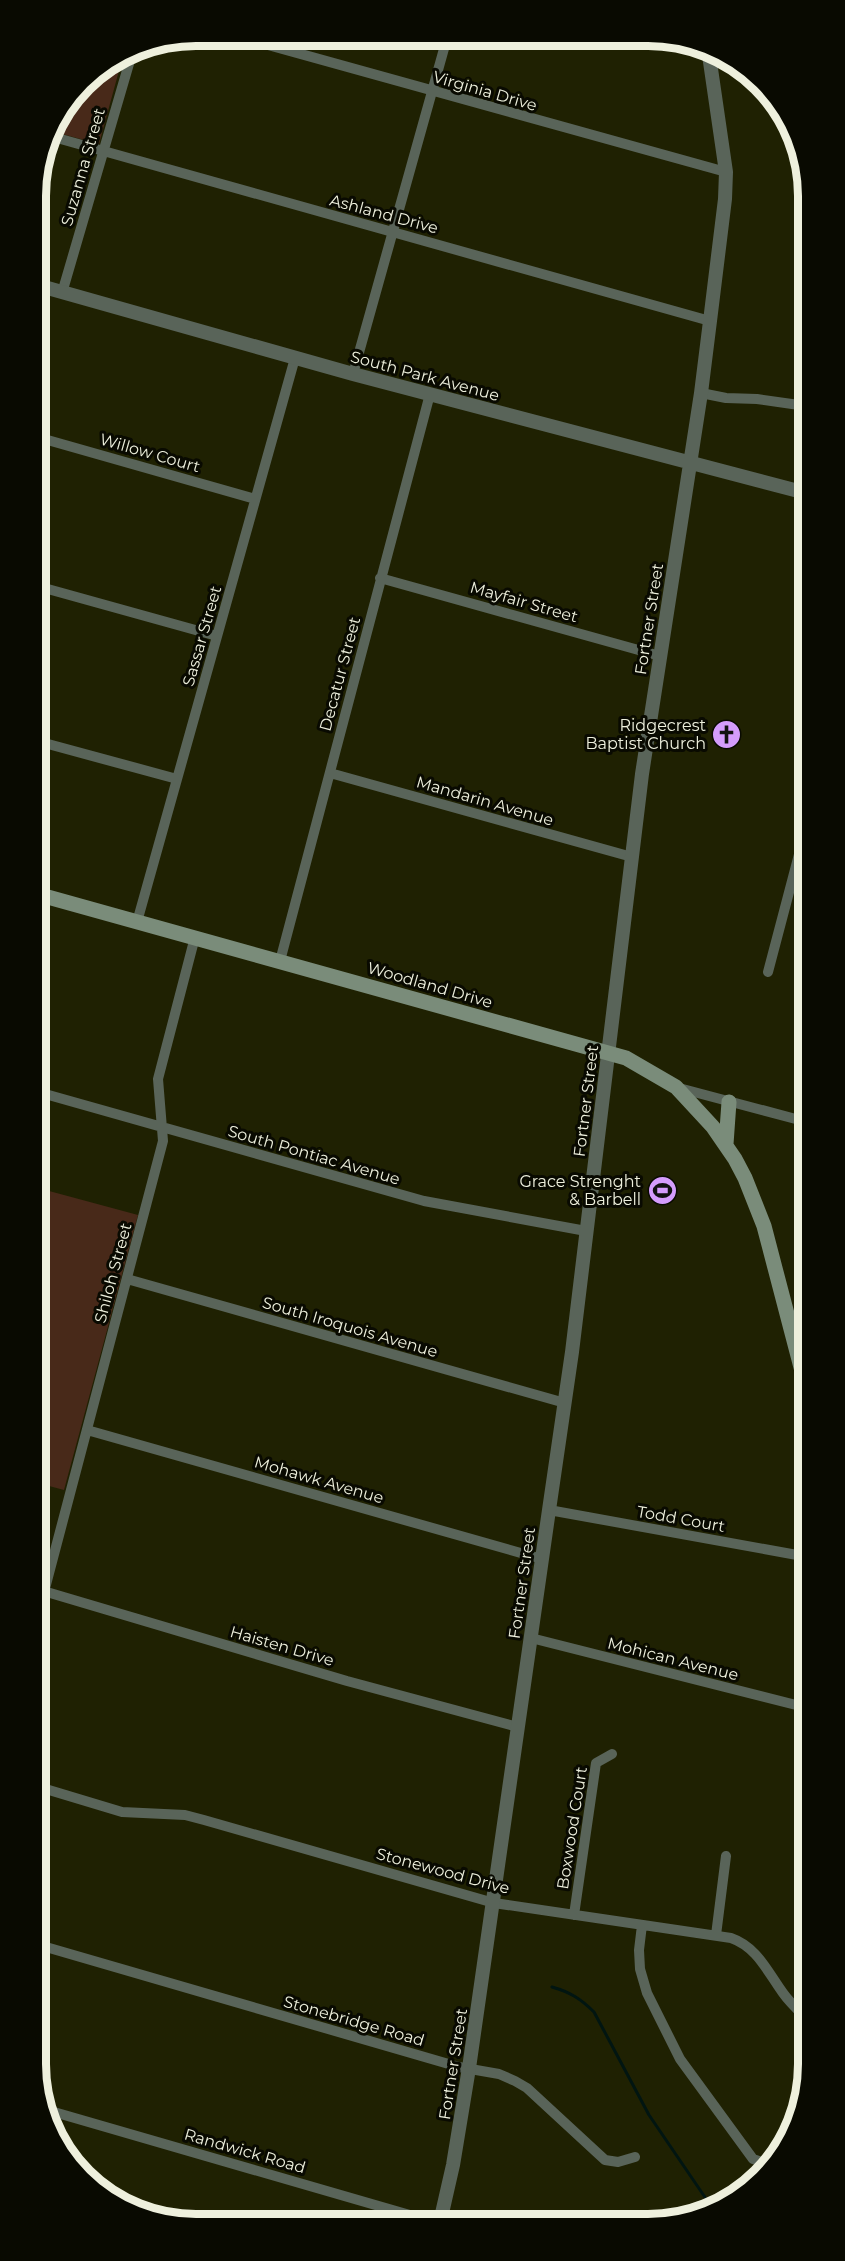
<svg xmlns="http://www.w3.org/2000/svg" width="845" height="2261" viewBox="0 0 845 2261" font-family="Montserrat,sans-serif">
  <style>
    .green { fill: #482919 }
    .lines { fill: none; stroke-linecap: round; stroke-linejoin: round }
    .stream { stroke: #011511; stroke-width: 3 }
    .minor { stroke: #596459; stroke-width: 10 }
    .tertiary { stroke: #596459; stroke-width: 14 }
    .secondary { stroke: #7a8c7a; stroke-width: 15 }
    .labels { text-anchor: middle; dominant-baseline: central; stroke-width: 6; stroke-linejoin: round; paint-order: stroke }
    .street-label { font-size: 16px; fill: #eef0dd; stroke: #090a01 }
    .poi-label { font-size: 16px; fill: #eef0dd; stroke: #090a01; text-anchor: end }
    .rim { fill: none; stroke: #eef0dd; stroke-width: 8 }
  </style>
  <rect width="100%" height="100%" fill="#1f2102"/>
  <path class="green" d="M 123,56 L 99,144 L 51,131 L 53,125 L 91,76 Z
    M 38,1188 L 138,1215 L 64,1490 L 38,1483 Z"/>
  <g class="lines">
    <path class="stream" d="M 552,1987 C 570,1992 581,1999 594,2012 L 649,2115 L 713,2209"/>
    <path class="minor" d="M 236,36 L 726,172
      M 50,136 L 710,321
      M 62,293 L 133,50
      M 353,374 L 447,38
      M 701,393 L 726,398 L 757,399 L 806,406
      M 37,437 L 255,499
      M 380,578 L 660,656
      M 37,586 L 217,636
      M 37,741 L 177,779
      M 330,773 L 632,857
      M 137,922 L 295,358
      M 280,961 L 430,394
      M 768,972 L 807,824
      M 679,1088 L 807,1122
      M 38,1092 L 424,1201 L 586,1231
      M 127,1279 L 565,1403
      M 87,1430 L 542,1559
      M 549,1510 L 808,1557
      M 40,1590 L 347,1681 L 518,1727
      M 38,1615 L 163,1141 L 158,1079 L 195,937
      M 531,1638 L 808,1708
      M 39,1787 L 122,1812 L 185,1815 L 204,1820 L 494,1903 L 731,1938 C 757,1947 767,1971 783,1993 C 790,2003 800,2012 809,2021
      M 574,1915 L 596,1763 L 612,1754
      M 642,1925 L 639,1950 L 640,1969 L 647,1993 L 680,2059 L 753,2159 L 771,2165
      M 716,1935 L 726,1856
      M 39,1945 L 459,2067 L 499,2074 L 515,2081 L 527,2088 L 605,2160 L 618,2162 L 635,2157
      M 47,2110 L 434,2222"/>
    <path class="tertiary" d="M 37,285 L 353,374 L 806,493
      M 440,2222 L 453,2165 L 469,2068 L 549,1510 L 572,1352 L 642,774 L 701,393 L 710,321 L 725,199 L 726,172 L 709,55"/>
    <path class="secondary" d="M 37,894 L 626,1058 L 676,1087 L 713,1127 L 735,1159 L 745,1178 L 764,1226 L 808,1394
      M 726,1144 L 729,1102"/>
  </g>
  <defs>
    <symbol id="church-disc" viewBox="-11 -11 22 22"><circle r="9.5" fill="#d49cfc" stroke="#090a01"/><path d="M-1.2-6h2.4v3.5h3.3v2.4h-3.3V6h-2.4V-.1h-3.3v-2.4h3.3Z" fill="#111"/></symbol>
    <symbol id="stadium-disc" viewBox="-11 -11 22 22"><circle r="9.5" fill="#d49cfc" stroke="#090a01"/><path d="M0-5a6.5 5 0 1 0 0 10a6.5 5 0 1 0 0-10ZM-3.5-1.8h7v3.6h-7Z" fill="#111"/></symbol>
  </defs>
  <g fill-rule="evenodd">
    <use href="#church-disc" x="710" y="718" width="33" height="33"/>
    <use href="#stadium-disc" x="646" y="1174" width="33" height="33"/>
  </g>
  <g class="labels">
    <g class="street-label">
      <text transform="translate(485 91) rotate(16)">Virginia Drive</text>
      <text transform="translate(83 167) rotate(-74)">Suzanna Street</text>
      <text transform="translate(384 214) rotate(15)">Ashland Drive</text>
      <text transform="translate(425 376) rotate(15)">South Park Avenue</text>
      <text transform="translate(150 453) rotate(16)">Willow Court</text>
      <text transform="translate(524 602) rotate(16)">Mayfair Street</text>
      <text transform="translate(649 619) rotate(-81)">Fortner Street</text>
      <text transform="translate(202 636) rotate(-74)">Sassar Street</text>
      <text transform="translate(340 674) rotate(-75)">Decatur Street</text>
      <text transform="translate(485 801) rotate(16)">Mandarin Avenue</text>
      <text transform="translate(430 985) rotate(16)">Woodland Drive</text>
      <text transform="translate(586 1101) rotate(-83)">Fortner Street</text>
      <text transform="translate(314 1155) rotate(16)">South Pontiac Avenue</text>
      <text transform="translate(113 1273) rotate(-75)">Shiloh Street</text>
      <text transform="translate(350 1327) rotate(16)">South Iroquois Avenue</text>
      <text transform="translate(319 1480) rotate(16)">Mohawk Avenue</text>
      <text transform="translate(681 1519) rotate(10)">Todd Court</text>
      <text transform="translate(522 1583) rotate(-82)">Fortner Street</text>
      <text transform="translate(282 1646) rotate(16)">Haisten Drive</text>
      <text transform="translate(673 1659) rotate(14)">Mohican Avenue</text>
      <text transform="translate(572 1828) rotate(-81)">Boxwood Court</text>
      <text transform="translate(443 1871) rotate(15)">Stonewood Drive</text>
      <text transform="translate(354 2021) rotate(16)">Stonebridge Road</text>
      <text transform="translate(453 2064) rotate(-81)">Fortner Street</text>
      <text transform="translate(245 2151) rotate(16)">Randwick Road</text>
    </g>
    <g class="poi-label">
      <text x="706" y="725">Ridgecrest<tspan x="706" dy="18">Baptist Church</tspan></text>
      <text x="641" y="1181">Grace Strenght<tspan x="641" dy="18">&amp; Barbell</tspan></text>
    </g>
  </g>
  <path d="M0 0H845V2261H0ZM196 46H648A150 150 0 0 1 798 196V2064A150 150 0 0 1 648 2214H196A150 150 0 0 1 46 2064V196A150 150 0 0 1 196 46Z" fill="#090a01" fill-rule="evenodd"/>
  <path class="rim" d="M196 46H648A150 150 0 0 1 798 196V2064A150 150 0 0 1 648 2214H196A150 150 0 0 1 46 2064V196A150 150 0 0 1 196 46Z"/>
</svg>
